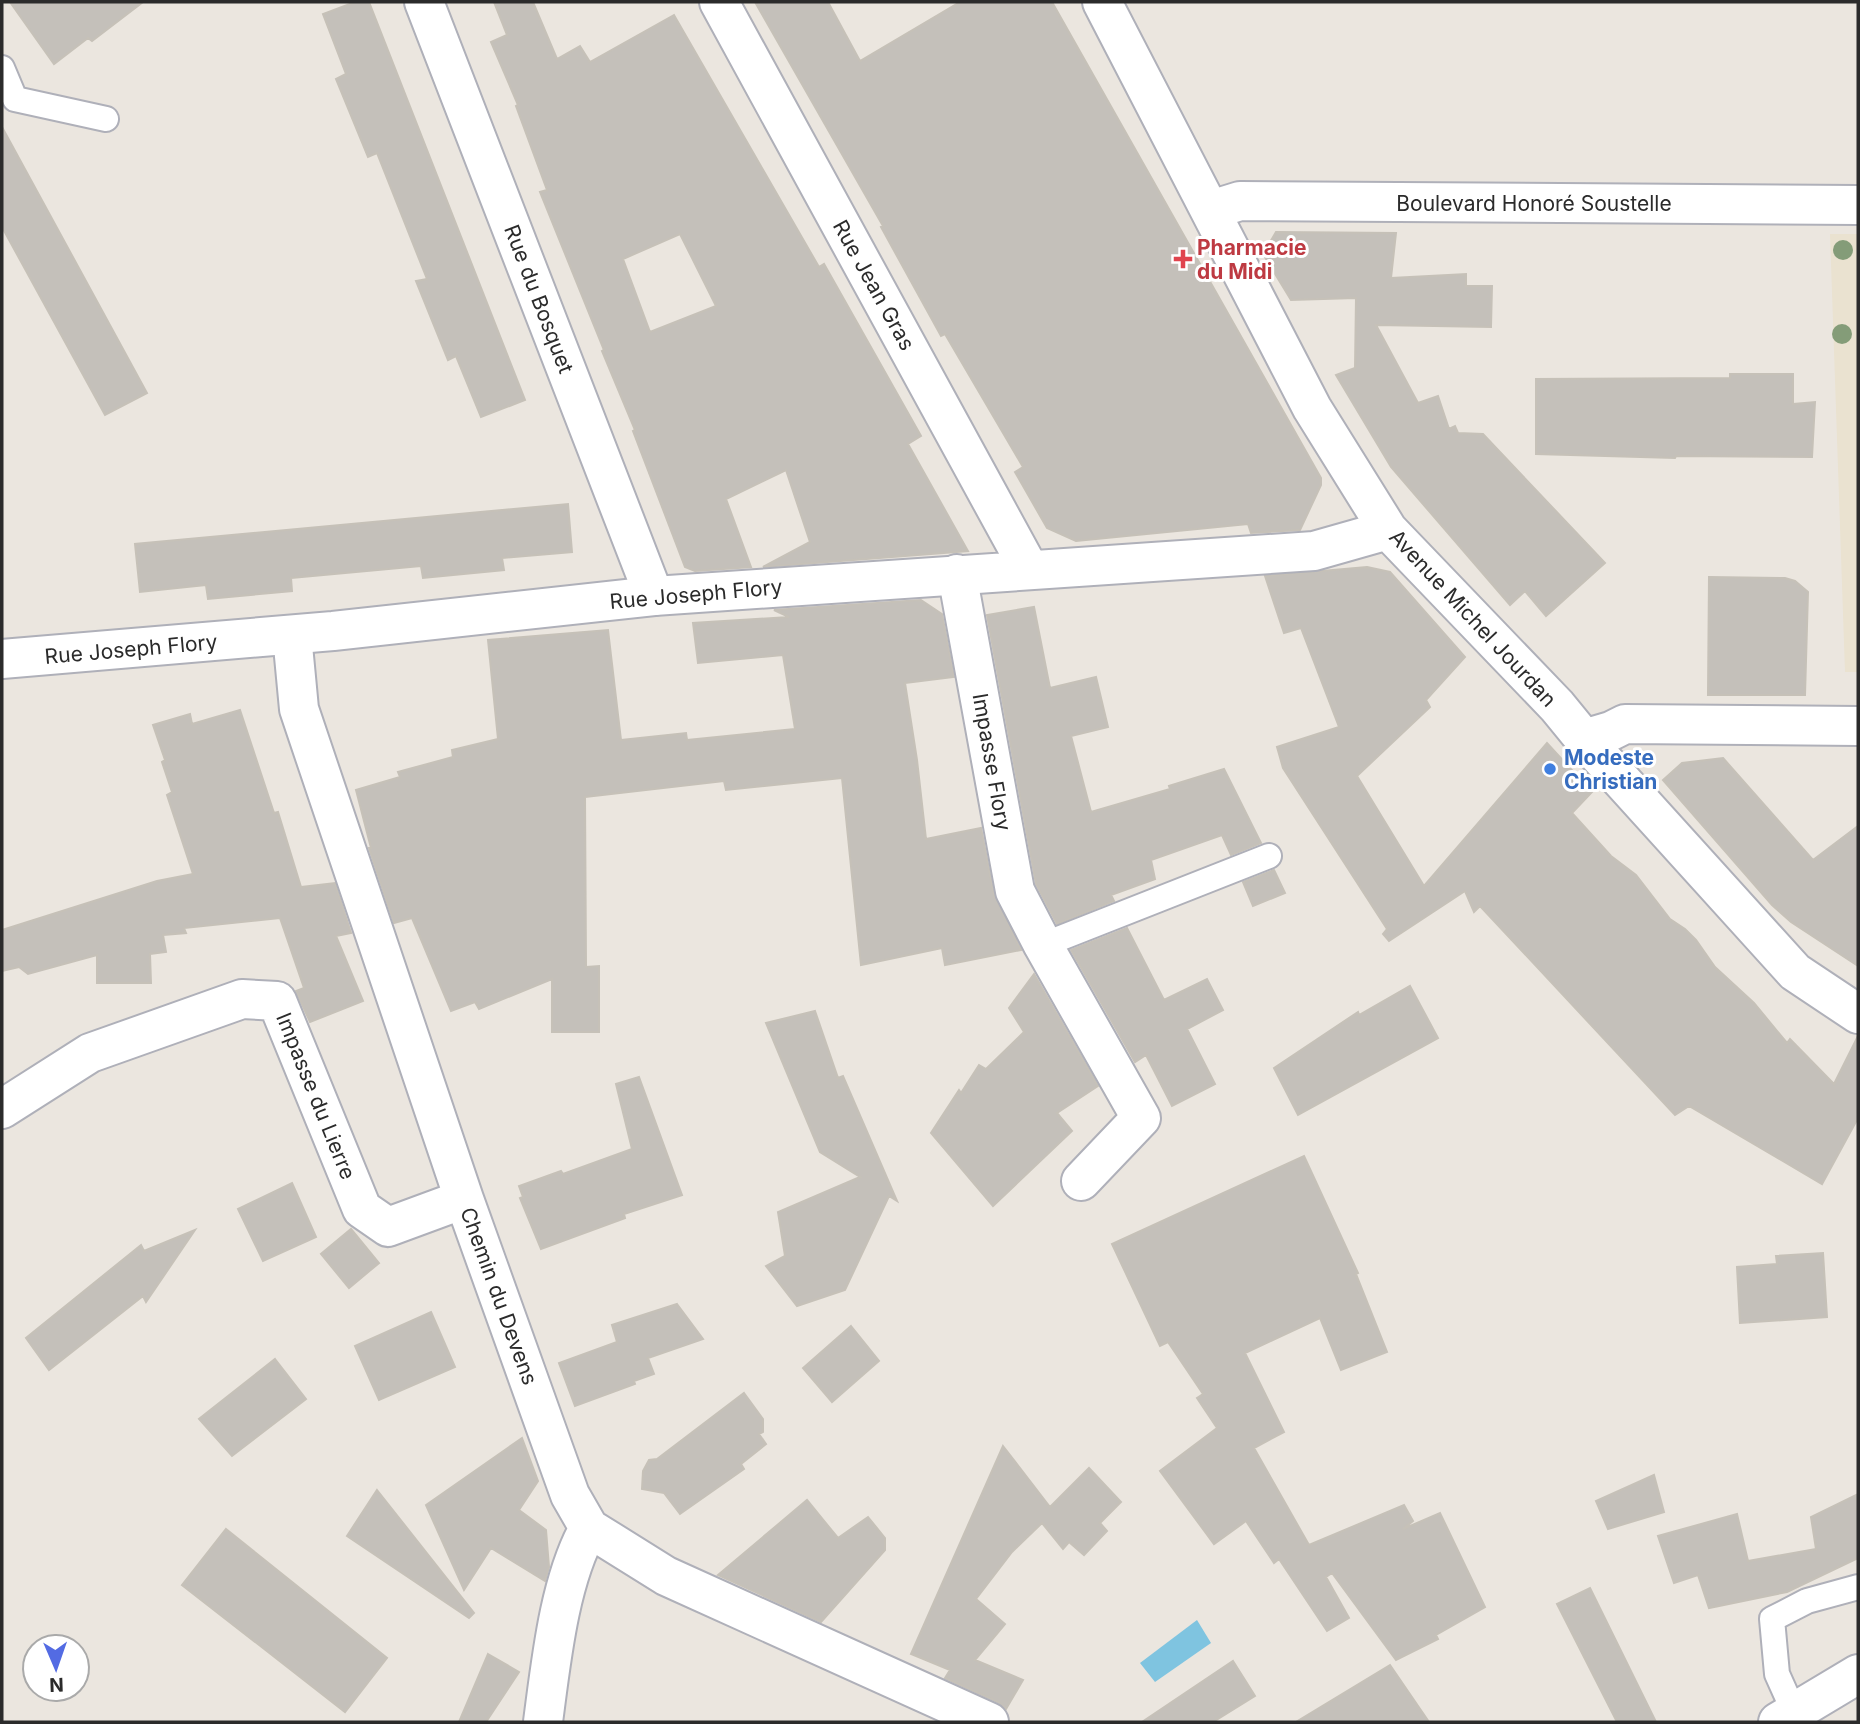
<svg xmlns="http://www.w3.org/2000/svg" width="1860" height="1724" viewBox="0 0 1860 1724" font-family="Inter,sans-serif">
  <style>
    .education { fill: #eae2d0 }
    .water { fill: #7fc4e0 }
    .building { fill: #c4c0ba; stroke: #c6c1b8; stroke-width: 2; fill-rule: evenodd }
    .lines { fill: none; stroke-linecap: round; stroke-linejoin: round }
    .lane-casing { stroke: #afb0b9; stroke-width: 28 }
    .street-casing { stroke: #afb0b9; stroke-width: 42 }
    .secondary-casing { stroke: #afb0b9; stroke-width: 42 }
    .lane { stroke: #fff; stroke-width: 24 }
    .street { stroke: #fff; stroke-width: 38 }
    .secondary { stroke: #fff; stroke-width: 38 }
    .tree { fill: #849c78 }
    .health-dot { fill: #e0444e; stroke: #fff; stroke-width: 2.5 }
    .shop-dot { fill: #3f7fe0; stroke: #fff; stroke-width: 2.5 }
    .labels { text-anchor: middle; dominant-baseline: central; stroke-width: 6; stroke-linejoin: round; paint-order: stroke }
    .street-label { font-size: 21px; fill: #2b2b2b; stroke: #fff }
    .health-label { font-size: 21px; font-weight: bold; fill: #be3a42; stroke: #fff; text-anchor: start }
    .shop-label { font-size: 21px; font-weight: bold; fill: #366cbe; stroke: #fff; text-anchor: start }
  </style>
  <rect width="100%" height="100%" fill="#ebe6df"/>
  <path class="education" d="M 1830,234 L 1858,234 L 1858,672 L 1845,672 Z"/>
  <path class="water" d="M 1197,1620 L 1211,1643 L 1155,1682 L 1140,1663 Z"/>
  <path class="building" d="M 10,2 L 143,2 L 92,41 L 88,38 L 54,64 Z
    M 355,2 L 369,2 L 525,400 L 481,417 L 456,356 L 448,360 L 416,281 L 427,279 L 377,153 L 368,157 L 336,79 L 346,74 L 323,14 Z
    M 494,2 L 533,2 L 557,59 L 580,46 L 590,62 L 674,15 L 819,267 L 824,264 L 921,436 L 908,444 L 968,551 L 763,567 L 810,542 L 786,470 L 726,499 L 751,567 L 695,571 L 685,567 L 633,431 L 635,430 L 602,351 L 604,350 L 540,192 L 547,190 L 516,106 L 518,105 L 491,42 L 507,35 ZM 680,234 L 716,306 L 650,332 L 623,259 Z
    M 755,2 L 828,2 L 860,61 L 960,2 L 1052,2 L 1321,478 L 1321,485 L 1300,530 L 1251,533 L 1248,524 L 1076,541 L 1047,528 L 1015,472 L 1023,467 L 945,334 L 941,336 L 881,227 L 883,226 Z
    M 2,127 L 147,393 L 105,415 L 2,227 Z
    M 1276,232 L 1396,233 L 1391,278 L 1466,274 L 1466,286 L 1492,286 L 1491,327 L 1376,325 L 1418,403 L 1438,396 L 1449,429 L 1455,426 L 1458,433 L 1483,434 L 1605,563 L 1546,616 L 1525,591 L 1510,605 L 1391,467 L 1336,375 L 1355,368 L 1356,298 L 1291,300 L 1263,254 Z
    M 1730,374 L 1793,374 L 1793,404 L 1815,402 L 1812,457 L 1676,456 L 1675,458 L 1536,454 L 1536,379 L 1730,378 Z
    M 568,504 L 572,552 L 502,558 L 504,570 L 423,578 L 421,566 L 291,578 L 292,591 L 208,599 L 206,585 L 140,592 L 135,544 Z
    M 1367,567 L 1390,572 L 1465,657 L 1426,700 L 1430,707 L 1357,776 L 1424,886 L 1547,743 L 1592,792 L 1572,813 L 1611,856 L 1636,875 L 1670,919 L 1685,929 L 1696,940 L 1715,967 L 1754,1003 L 1787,1043 L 1790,1039 L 1834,1084 L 1858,1036 L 1858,1118 L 1822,1184 L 1689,1106 L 1675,1115 L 1480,906 L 1474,912 L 1465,891 L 1389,941 L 1383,934 L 1387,929 L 1283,768 L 1277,747 L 1339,727 L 1301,628 L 1284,633 L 1265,576 Z
    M 1709,577 L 1785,578 L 1795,581 L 1808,592 L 1805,695 L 1708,695 Z
    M 921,600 L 942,614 L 954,677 L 905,683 L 917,760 L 926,839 L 981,828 L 994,895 L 1021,950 L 945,965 L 942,948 L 861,965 L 842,778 L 726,790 L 724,781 L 585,797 L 586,967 L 599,966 L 599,1032 L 552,1032 L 552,979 L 479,1009 L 475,1002 L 451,1011 L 412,918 L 394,923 L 369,848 L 371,848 L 356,790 L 400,777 L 398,772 L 453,757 L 452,750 L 498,739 L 488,640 L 608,630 L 621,740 L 686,733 L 687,740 L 795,729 L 783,655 L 698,663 L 693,623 L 789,617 L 774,610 Z
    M 1034,607 L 1050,688 L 1096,677 L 1108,727 L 1071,736 L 1091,812 L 1170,789 L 1169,786 L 1224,769 L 1261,843 L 1231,855 L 1222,835 L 1151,860 L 1155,879 L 1111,895 L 1114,901 L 1057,924 L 1036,884 L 987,615 Z
    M 240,710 L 274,813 L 278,812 L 301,887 L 335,883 L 351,933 L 336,936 L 363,1001 L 310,1022 L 296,991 L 304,988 L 280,918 L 184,928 L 186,933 L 163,935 L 166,952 L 150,954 L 151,983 L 97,983 L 97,955 L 28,974 L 19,967 L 2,971 L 2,930 L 157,881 L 193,874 L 167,795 L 172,792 L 162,762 L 165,760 L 153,725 L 190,714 L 192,724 Z
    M 1723,758 L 1813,860 L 1858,826 L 1858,966 L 1791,922 L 1772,905 L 1663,780 L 1682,763 Z
    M 1274,870 L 1285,893 L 1253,906 L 1243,882 Z
    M 1127,928 L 1164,1000 L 1207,979 L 1223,1010 L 1187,1029 L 1215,1084 L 1172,1106 L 1146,1055 L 1135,1062 L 1071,950 Z
    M 1034,974 L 1098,1086 L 1057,1113 L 1072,1131 L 993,1206 L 931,1133 L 959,1090 L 961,1093 L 979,1065 L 986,1069 L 1024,1032 L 1009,1008 Z
    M 1410,986 L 1438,1038 L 1298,1115 L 1274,1068 L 1358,1012 L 1359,1015 Z
    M 815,1011 L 838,1078 L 843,1076 L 897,1201 L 889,1196 L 845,1290 L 797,1306 L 766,1266 L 785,1256 L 778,1212 L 860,1177 L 820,1152 L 766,1023 Z
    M 639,1077 L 682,1195 L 624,1214 L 625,1218 L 541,1249 L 520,1198 L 523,1197 L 519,1186 L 561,1171 L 563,1174 L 632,1149 L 616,1084 Z
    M 1304,1156 L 1358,1273 L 1356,1274 L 1387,1352 L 1341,1370 L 1320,1318 L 1245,1353 L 1284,1432 L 1254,1448 L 1309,1545 L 1404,1505 L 1413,1521 L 1403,1529 L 1440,1513 L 1485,1607 L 1436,1635 L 1438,1639 L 1396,1660 L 1332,1573 L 1326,1577 L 1349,1618 L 1327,1631 L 1279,1559 L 1274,1563 L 1246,1521 L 1214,1544 L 1160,1471 L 1217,1428 L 1197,1398 L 1203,1394 L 1168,1342 L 1160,1346 L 1112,1244 Z
    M 292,1183 L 316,1237 L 263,1261 L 238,1209 Z
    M 351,1229 L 379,1263 L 349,1288 L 321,1254 Z
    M 195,1230 L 146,1302 L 143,1296 L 49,1370 L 26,1338 L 141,1245 L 144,1251 Z
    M 1823,1253 L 1827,1317 L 1740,1323 L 1737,1267 L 1777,1264 L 1776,1256 Z
    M 677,1304 L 703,1339 L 648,1358 L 654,1374 L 634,1381 L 635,1384 L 575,1406 L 559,1363 L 617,1342 L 612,1325 Z
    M 431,1312 L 455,1367 L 379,1400 L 355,1346 Z
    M 851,1326 L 879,1361 L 832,1402 L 803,1368 Z
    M 275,1359 L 306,1399 L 232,1456 L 199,1419 Z
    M 744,1393 L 763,1419 L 763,1432 L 759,1434 L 766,1444 L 741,1464 L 744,1469 L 680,1514 L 664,1493 L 642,1489 L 643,1471 L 649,1460 L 657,1459 Z
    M 522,1438 L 538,1481 L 519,1510 L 546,1530 L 549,1567 L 545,1581 L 491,1548 L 464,1590 L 426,1505 Z
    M 1003,1446 L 1050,1507 L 1089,1468 L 1121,1502 L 1100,1523 L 1107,1531 L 1084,1555 L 1069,1542 L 1063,1549 L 1042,1523 L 1012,1552 L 976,1599 L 1005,1624 L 975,1660 L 1023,1680 L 1006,1709 L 998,1702 L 945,1678 L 950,1670 L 911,1654 Z
    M 1654,1475 L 1664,1512 L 1608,1529 L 1596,1501 Z
    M 377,1490 L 474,1613 L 469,1618 L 347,1536 Z
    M 1858,1494 L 1858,1558 L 1787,1592 L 1709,1608 L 1698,1575 L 1674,1583 L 1658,1536 L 1737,1514 L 1748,1561 L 1816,1549 L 1811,1517 Z
    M 807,1500 L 838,1538 L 868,1517 L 885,1538 L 885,1550 L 821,1622 L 718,1575 Z
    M 226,1529 L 387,1658 L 345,1712 L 182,1585 Z
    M 1590,1588 L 1656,1722 L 1617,1722 L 1557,1604 Z
    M 488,1654 L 519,1672 L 486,1722 L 459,1722 Z
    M 1233,1661 L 1255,1696 L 1213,1722 L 1142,1722 Z
    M 1390,1665 L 1429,1722 L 1296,1722 Z"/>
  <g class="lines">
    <defs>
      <path id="lane" d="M 2,68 L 15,99 L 106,119
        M 1043,945 L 1269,856
        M 1794,1712 L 1777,1674 L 1772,1619 L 1807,1601 L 1858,1587"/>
      <path id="street" d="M 424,2 L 654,596
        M 1211,210 L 1240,201 L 1858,205
        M 957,574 L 1015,891 L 1043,945 L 1141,1118 L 1081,1181
        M 292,635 L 299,709 L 464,1199 L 570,1495 L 589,1528 L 666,1576 L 989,1722
        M 1584,739 L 1611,731 L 1625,724 L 1858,726
        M 2,1109 L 90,1053 L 242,999 L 277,1001 L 362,1209 L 388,1227 L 464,1199
        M 543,1722 C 551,1662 559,1581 589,1528
        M 1778,1722 L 1858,1674"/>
      <path id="secondary" d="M 719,2 L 1029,569
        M 1102,2 L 1312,408 L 1388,530 L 1557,706 L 1584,739 L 1795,972 L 1858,1014
        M 2,659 L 333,631 L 654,596 L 1314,551 L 1388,530"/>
    </defs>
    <use href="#lane" class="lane-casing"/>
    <use href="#street" class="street-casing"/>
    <use href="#secondary" class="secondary-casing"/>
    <use href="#lane" class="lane"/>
    <use href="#street" class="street"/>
    <use href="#secondary" class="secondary"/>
  </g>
  <g class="tree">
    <circle cx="1843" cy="250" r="10"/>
    <circle cx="1842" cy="334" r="10"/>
  </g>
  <path class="health-dot" d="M1179.5 248.5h7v7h7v7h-7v7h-7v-7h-7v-7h7z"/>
  <circle class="shop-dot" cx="1550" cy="769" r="7"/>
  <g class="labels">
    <g class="street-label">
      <text x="1534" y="203">Boulevard Honoré Soustelle</text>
      <text transform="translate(874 285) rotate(61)">Rue Jean Gras</text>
      <text transform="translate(539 299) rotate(69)">Rue du Bosquet</text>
      <text transform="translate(696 594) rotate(-5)">Rue Joseph Flory</text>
      <text transform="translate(1473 618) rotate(47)">Avenue Michel Jourdan</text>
      <text transform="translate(131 649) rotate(-5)">Rue Joseph Flory</text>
      <text transform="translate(992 762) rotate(80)">Impasse Flory</text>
      <text transform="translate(316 1096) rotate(68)">Impasse du Lierre</text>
      <text transform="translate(499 1296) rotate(70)">Chemin du Devens</text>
    </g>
    <g class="health-label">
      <text x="1197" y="247">Pharmacie<tspan x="1197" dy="24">du Midi</tspan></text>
    </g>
    <g class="shop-label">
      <text x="1564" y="757">Modeste<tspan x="1564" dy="24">Christian</tspan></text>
    </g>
  </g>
  <rect width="1860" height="1724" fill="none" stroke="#2b2b2b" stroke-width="7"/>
  <g transform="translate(56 1668) rotate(178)"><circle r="33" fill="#ffffff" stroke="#aaaaaa" stroke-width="2"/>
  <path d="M0-5L12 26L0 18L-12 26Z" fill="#536be3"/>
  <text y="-10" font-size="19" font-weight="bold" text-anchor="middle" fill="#2b2b2b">N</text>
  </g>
</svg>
